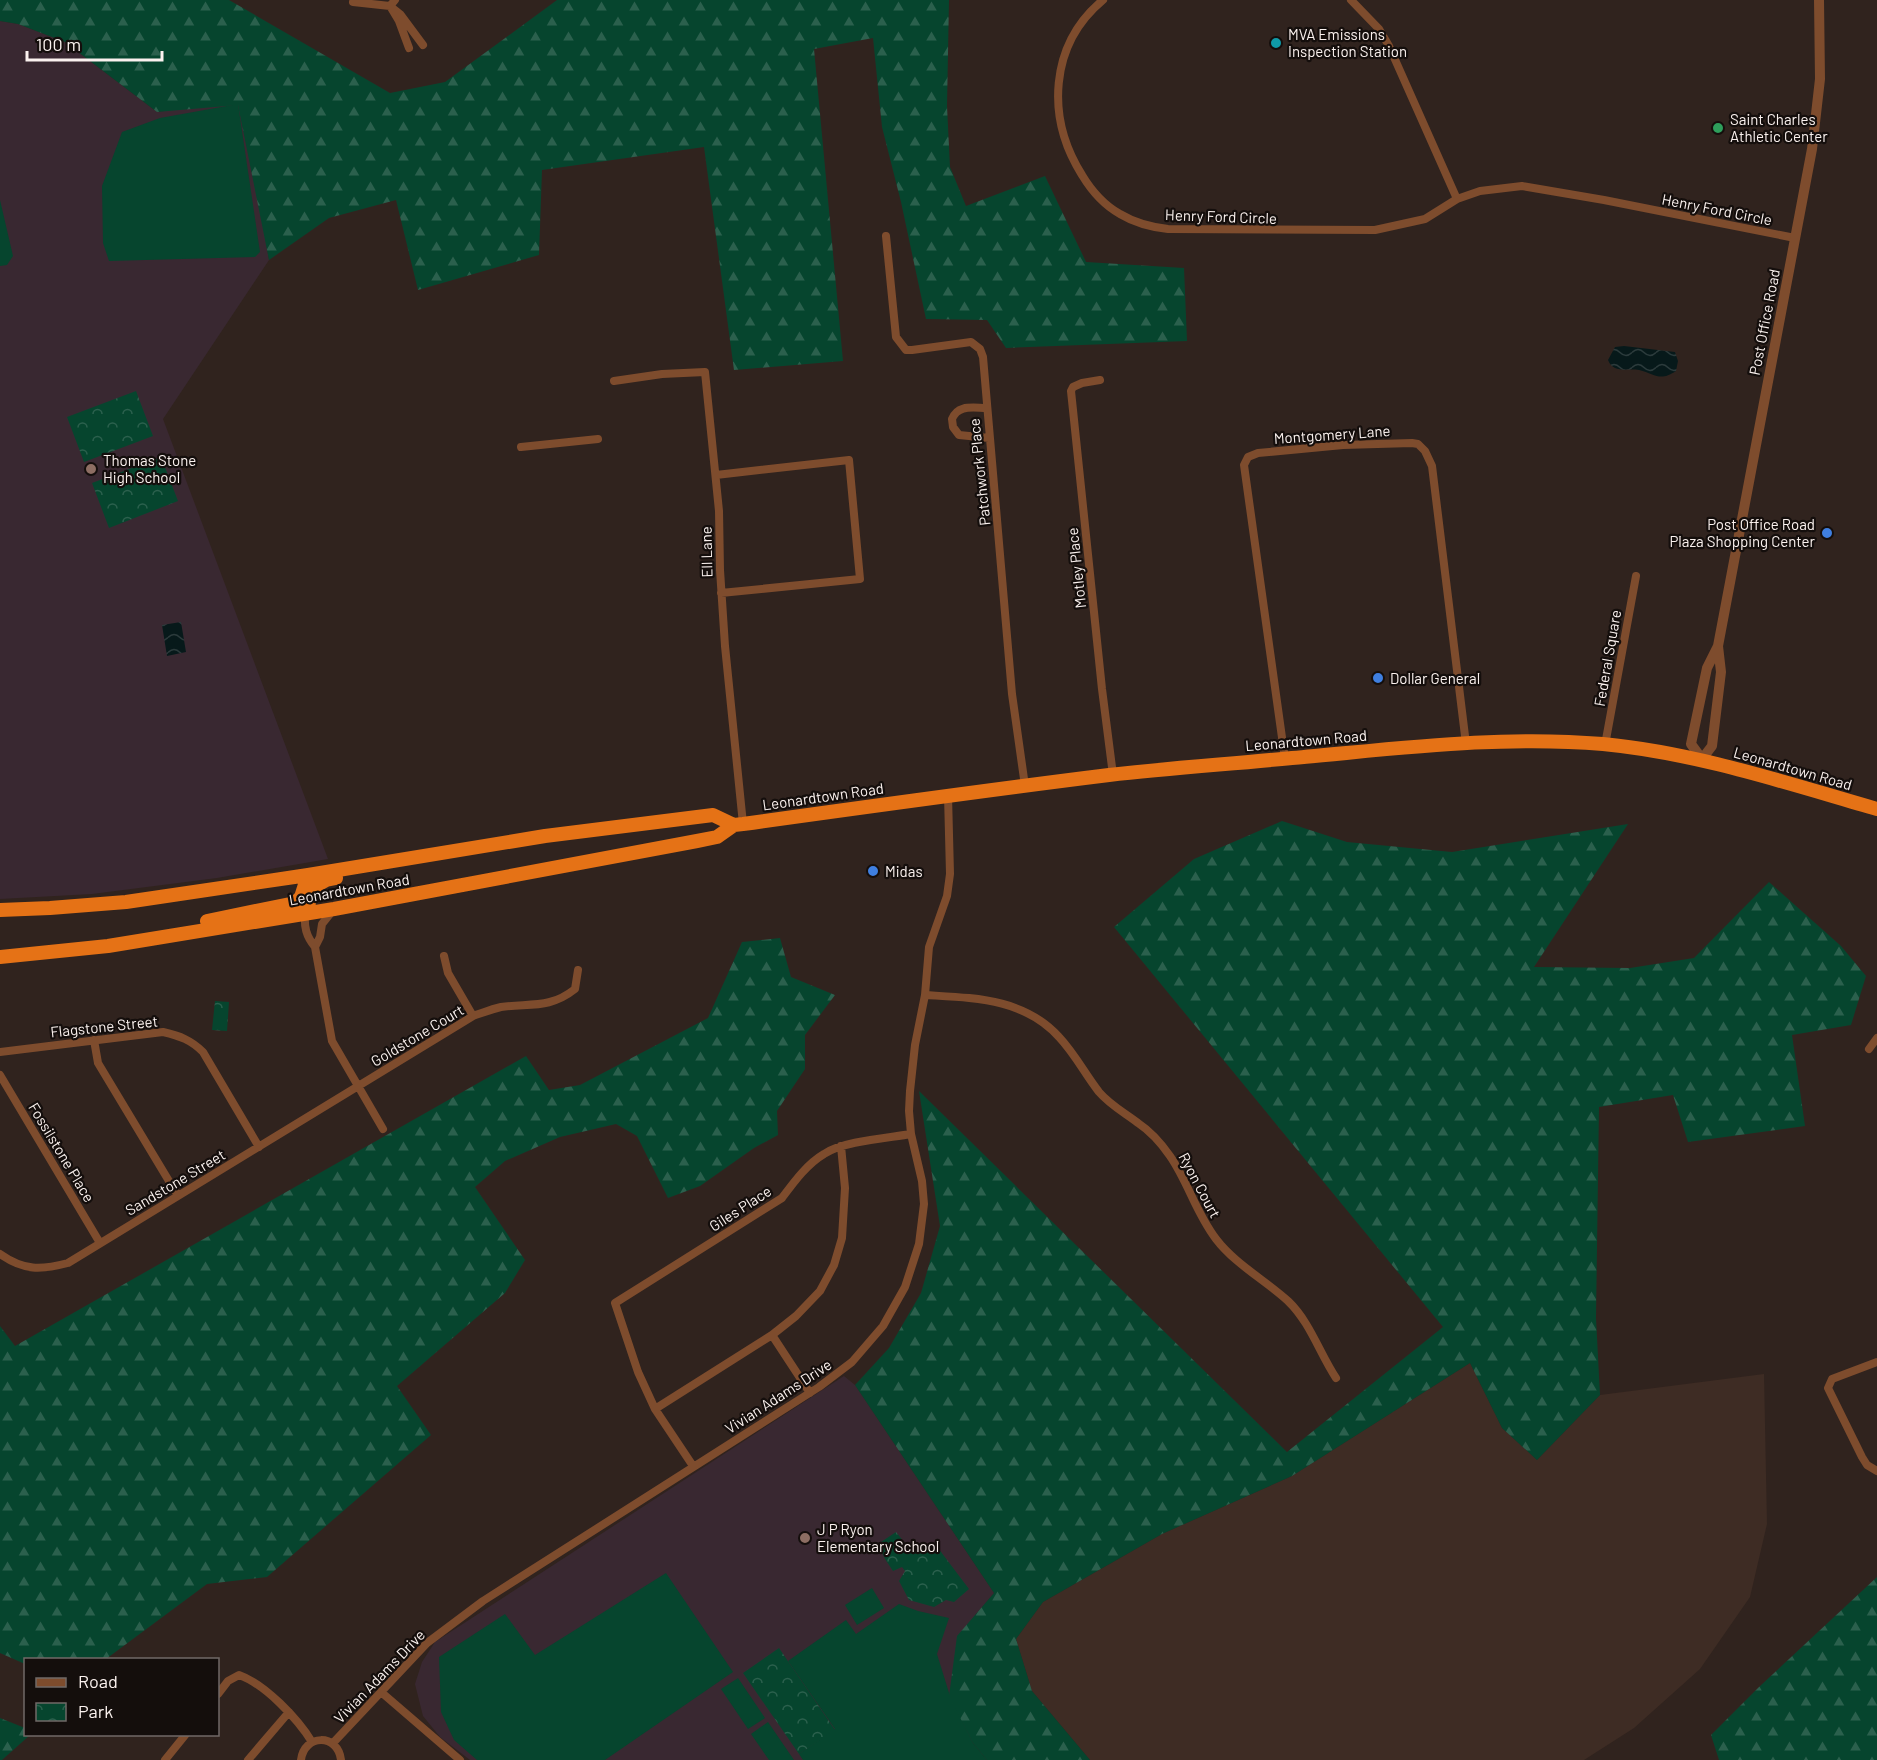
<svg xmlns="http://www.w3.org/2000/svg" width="1877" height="1760" viewBox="0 0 1877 1760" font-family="Barlow,sans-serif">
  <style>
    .built { fill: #3e2c24 }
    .education { fill: #392831 }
    .green { fill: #06452e }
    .forest { fill: url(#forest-firs) }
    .park { fill: url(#park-crowns) }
    .water { fill: url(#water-waves) }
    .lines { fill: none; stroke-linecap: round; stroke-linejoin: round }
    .minor { stroke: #7e4c2d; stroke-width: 8 }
    .tertiary { stroke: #7e4c2d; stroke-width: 10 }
    .trunk { stroke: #e57216; stroke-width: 14 }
    .culture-dot { fill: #0f9aa8; stroke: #140e0c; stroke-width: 2 }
    .leisure-dot { fill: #2e9e5b; stroke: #140e0c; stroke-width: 2 }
    .education-dot { fill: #8d6e63; stroke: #140e0c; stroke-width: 2 }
    .shop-dot { fill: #3f7fe0; stroke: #140e0c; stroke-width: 2 }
    .labels { text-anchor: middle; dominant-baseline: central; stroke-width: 4.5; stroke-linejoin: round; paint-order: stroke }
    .poi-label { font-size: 15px; fill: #fbf2ef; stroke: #140e0c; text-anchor: start }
    .street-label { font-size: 15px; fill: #fbf2ef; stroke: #140e0c }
  </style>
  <defs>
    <pattern id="forest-firs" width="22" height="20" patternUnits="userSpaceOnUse" patternTransform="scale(1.5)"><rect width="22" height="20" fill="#06452e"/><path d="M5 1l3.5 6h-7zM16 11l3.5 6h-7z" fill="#2b604d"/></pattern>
    <pattern id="park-crowns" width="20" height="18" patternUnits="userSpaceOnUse" patternTransform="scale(1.5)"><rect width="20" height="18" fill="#06452e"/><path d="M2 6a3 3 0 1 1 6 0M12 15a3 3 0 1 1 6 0" fill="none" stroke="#2b604d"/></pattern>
    <pattern id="water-waves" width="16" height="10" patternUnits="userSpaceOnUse" patternTransform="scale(1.5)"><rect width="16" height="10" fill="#07191a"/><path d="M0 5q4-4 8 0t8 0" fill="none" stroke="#2c3b3c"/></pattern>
  </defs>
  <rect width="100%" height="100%" fill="#30231e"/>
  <path class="built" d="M 1470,1363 L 1502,1428 L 1537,1460 L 1600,1395 L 1764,1374 L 1767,1524 L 1750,1597 L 1700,1669 L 1634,1728 L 1584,1760 L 1090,1760 L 1032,1691 L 1016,1639 L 1043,1602 L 1162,1534 L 1292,1476 Z"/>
  <path class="education" d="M 0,21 L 18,24 L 65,42 L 157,112 L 242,99 L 269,260 L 163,419 L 328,859 L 217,878 L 92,894 L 0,899 Z
    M 844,1376 L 855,1385 L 994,1593 L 957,1637 L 973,1743 L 987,1760 L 470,1760 L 440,1737 L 423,1716 L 415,1684 L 422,1662 L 435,1642 Z"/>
  <path class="green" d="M 238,104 L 260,252 L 255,257 L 109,261 L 103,243 L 102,186 L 122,132 L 160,118 Z
    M 0,200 L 13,256 L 7,265 L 0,266 Z
    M 666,1573 L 733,1672 L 605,1760 L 477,1760 L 454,1740 L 441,1712 L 439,1657 L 505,1614 L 535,1655 Z
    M 872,1588 L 884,1608 L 857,1625 L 845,1605 Z
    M 899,1604 L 918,1611 L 949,1618 L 937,1654 L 950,1696 L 973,1743 L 987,1760 L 803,1760 L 799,1754 L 835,1729 L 788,1661 L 846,1620 L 856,1634 Z
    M 738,1678 L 765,1718 L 748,1729 L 721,1689 Z
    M 768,1722 L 794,1760 L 769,1760 L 751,1734 Z"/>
  <path class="forest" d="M 0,0 L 229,0 L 390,93 L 445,82 L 557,0 L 949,0 L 947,106 L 950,167 L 966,206 L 1045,176 L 1086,262 L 1184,268 L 1187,341 L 1006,348 L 987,320 L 926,319 L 901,202 L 882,127 L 873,38 L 814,49 L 843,361 L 734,370 L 704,147 L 542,170 L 539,255 L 418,290 L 396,200 L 329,218 L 269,260 L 238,105 L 157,112 L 65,42 L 18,24 L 0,21 Z
    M 1282,821 L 1347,842 L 1452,852 L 1628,824 L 1534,967 L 1630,968 L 1694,958 L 1769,882 L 1841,946 L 1866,976 L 1851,1025 L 1792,1035 L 1805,1126 L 1688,1142 L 1673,1095 L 1599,1107 L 1596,1318 L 1600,1395 L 1537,1460 L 1502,1428 L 1470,1363 L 1292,1476 L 1162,1534 L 1043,1602 L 1016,1639 L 1032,1691 L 1090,1760 L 987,1760 L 973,1743 L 949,1696 L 957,1636 L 994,1593 L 855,1385 L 889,1348 L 921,1293 L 940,1226 L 919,1091 L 1287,1452 L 1443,1327 L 1114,927 L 1194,859 Z
    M 780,938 L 791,977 L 835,995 L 805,1035 L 805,1069 L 777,1111 L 778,1135 L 754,1148 L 700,1186 L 668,1198 L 637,1136 L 616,1124 L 560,1137 L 505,1161 L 475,1187 L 525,1260 L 505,1293 L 397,1386 L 431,1435 L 267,1577 L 207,1584 L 106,1659 L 26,1660 L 25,1664 L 0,1653 L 0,1326 L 15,1346 L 526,1056 L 549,1090 L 580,1085 L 708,1018 L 742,942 Z
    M 1877,1577 L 1877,1760 L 1719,1760 L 1711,1735 L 1759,1687 Z
    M 0,1718 L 25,1728 L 26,1734 L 30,1735 L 2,1760 L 0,1760 Z"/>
  <path class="park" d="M 136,391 L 153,436 L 84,462 L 67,417 Z
    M 161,457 L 178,501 L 109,528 L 92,483 Z
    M 215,1001 L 229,1002 L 227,1031 L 212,1030 Z
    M 896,1532 L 908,1547 L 935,1544 L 969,1589 L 954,1602 L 946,1600 L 934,1607 L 909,1600 L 899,1581 L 905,1571 L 902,1567 L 893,1571 L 885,1559 L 878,1544 Z
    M 779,1648 L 835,1730 L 799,1754 L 743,1673 Z"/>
  <path class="water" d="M 1624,346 L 1675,352 L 1678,361 L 1676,371 C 1660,382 1655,374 1639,370 C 1626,368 1614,374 1608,360 L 1615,347 Z
    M 181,622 L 186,652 L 167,656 L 162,625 Z"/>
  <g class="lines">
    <path class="minor" d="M 395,0 L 390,6 L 400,14 L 423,45
      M 1103,0 C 1049,45 1046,118 1082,175 C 1091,190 1104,205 1120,214 C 1135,223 1150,227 1168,229 L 1375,230 L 1425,219 L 1457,199 L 1389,46 L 1379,29 L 1351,0
      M 353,2 L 390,6 L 399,21 L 409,48
      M 1457,199 L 1480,191 L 1522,186 L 1604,200 L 1795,238
      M 886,236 L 896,337 L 906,350 L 912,350 L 971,342 L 980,349 L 983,357 L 1012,694 L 1025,786
      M 1100,380 L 1082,383 L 1073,387 L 1071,391 L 1102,689 L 1113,775
      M 614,381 L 662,374 L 705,372 L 719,511 L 720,570 L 725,646 L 743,824
      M 987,408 C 973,408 958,404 952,419 L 953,427 L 959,435 L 989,438
      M 521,447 L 598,439
      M 716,475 L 849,460 L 860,579 L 721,593
      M 1605,745 L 1636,576
      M 1285,759 L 1244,465 L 1248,457 L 1258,453 L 1343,445 L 1412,443 L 1418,444 L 1425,451 L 1432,466 L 1466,744
      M 305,913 C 304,927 306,936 315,947 L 332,1041 L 383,1129
      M 315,947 L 320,937 L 322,924 L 334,909
      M 444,956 L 448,973 L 473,1016
      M 925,995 C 973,998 1024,998 1059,1037 C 1075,1054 1085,1074 1099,1092 C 1110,1105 1125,1113 1138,1123 C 1150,1131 1161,1143 1170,1156 C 1188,1182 1196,1213 1216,1239 C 1235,1264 1265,1280 1288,1301 C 1310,1322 1320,1354 1336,1378
      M 94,1040 L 98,1063 L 178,1196
      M 1869,1049 L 1877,1038
      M 0,1052 L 163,1032 C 180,1036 191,1040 203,1052 L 259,1147
      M 0,1075 L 100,1243
      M 0,1254 C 24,1271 41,1270 68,1263 L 473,1016 C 482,1013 492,1009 501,1007 C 530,1003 550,1009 575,989 L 578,970
      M 772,1335 L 810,1393
      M 1877,1362 L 1832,1379 L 1828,1388 L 1862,1457 L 1867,1465 L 1877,1471
      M 655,1409 L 772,1335 L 796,1316 L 820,1291 L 834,1265 L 842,1238 L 845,1188 L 841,1146
      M 693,1466 L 655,1409 L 638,1372 L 615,1303 L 782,1198 C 794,1182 807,1164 824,1154 C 843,1141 888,1138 911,1134
      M 381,1692 L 460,1760
      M 218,1694 L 228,1681 L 239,1675 C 265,1684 298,1719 312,1742
      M 333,1743 L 427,1643 L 483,1601 L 819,1387 L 852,1362 L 883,1326 L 905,1287 L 919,1244 L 924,1204 L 922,1181 L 911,1134 L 909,1111 L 910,1091 L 915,1045 L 925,995 L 929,947 L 947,896 L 950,874 L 948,795
      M 165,1760 L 186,1734
      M 248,1760 L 289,1712
      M 301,1760 C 304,1734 338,1733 341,1760"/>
    <path class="tertiary" d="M 1718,646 L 1707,668 L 1691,744 L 1702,759 L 1712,746 L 1721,672 L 1718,646 L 1812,149 L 1820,79 L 1819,0"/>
    <path class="trunk" d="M 0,910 L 50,908 L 126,902 L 308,875 L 545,836 L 713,815 L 734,825
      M 305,913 L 315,886 L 326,880 L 336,878
      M 207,921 L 295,903 L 301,897 L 308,875
      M 0,957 L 108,946 L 334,909 L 697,841 L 717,837 L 734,825 L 743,824 C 865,807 987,790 1109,775 C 1170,768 1231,764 1292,758 C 1395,749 1499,735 1603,744 C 1697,753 1786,783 1877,809"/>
  </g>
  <circle class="culture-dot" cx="1276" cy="43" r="6"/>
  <circle class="leisure-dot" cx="1718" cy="128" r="6"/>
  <g class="education-dot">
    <circle cx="91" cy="469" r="6"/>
    <circle cx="805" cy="1538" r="6"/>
  </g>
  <g class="shop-dot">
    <circle cx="1827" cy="533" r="6"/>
    <circle cx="1378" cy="678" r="6"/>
    <circle cx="873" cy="871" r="6"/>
  </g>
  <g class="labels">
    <g class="poi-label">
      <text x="1288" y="34">MVA Emissions<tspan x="1288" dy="17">Inspection Station</tspan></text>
      <text x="1730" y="119">Saint Charles<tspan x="1730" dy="17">Athletic Center</tspan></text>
      <text x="103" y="460">Thomas Stone<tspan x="103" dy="17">High School</tspan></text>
      <text x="1815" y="524" text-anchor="end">Post Office Road<tspan x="1815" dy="17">Plaza Shopping Center</tspan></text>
      <text x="1390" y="678">Dollar General</text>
      <text x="885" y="871">Midas</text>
      <text x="817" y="1529">J P Ryon<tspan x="817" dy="17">Elementary School</tspan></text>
    </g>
    <g class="street-label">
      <text transform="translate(1717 209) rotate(11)">Henry Ford Circle</text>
      <text transform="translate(1221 216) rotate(2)">Henry Ford Circle</text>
      <text transform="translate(1764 322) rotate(-79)">Post Office Road</text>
      <text transform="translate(1332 434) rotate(-4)">Montgomery Lane</text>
      <text transform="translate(979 472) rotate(-96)">Patchwork Place</text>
      <text transform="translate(706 552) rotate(-91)">Ell Lane</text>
      <text transform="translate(1076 568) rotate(-96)">Motley Place</text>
      <text transform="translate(1607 658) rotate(-80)">Federal Square</text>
      <text transform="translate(1306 740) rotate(-5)">Leonardtown Road</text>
      <text transform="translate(1793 768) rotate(16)">Leonardtown Road</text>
      <text transform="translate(823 796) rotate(-8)">Leonardtown Road</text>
      <text transform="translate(349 889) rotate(-10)">Leonardtown Road</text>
      <text transform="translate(104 1026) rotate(-6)">Flagstone Street</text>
      <text transform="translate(417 1035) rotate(-31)">Goldstone Court</text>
      <text transform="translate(62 1152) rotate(59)">Fossilstone Place</text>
      <text transform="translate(175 1182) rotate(-31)">Sandstone Street</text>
      <text transform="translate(1200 1185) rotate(62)">Ryon Court</text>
      <text transform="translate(740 1208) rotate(-33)">Giles Place</text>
      <text transform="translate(778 1396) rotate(-33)">Vivian Adams Drive</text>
      <text transform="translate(379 1676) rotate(-46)">Vivian Adams Drive</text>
    </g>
  </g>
  <rect x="24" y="1658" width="195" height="78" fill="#140e0c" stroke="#706967" stroke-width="1.5"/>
  <rect x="36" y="1678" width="30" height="9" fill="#7e4c2d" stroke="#706967" stroke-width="1.5"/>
  <text x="78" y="1688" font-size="18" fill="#fbf2ef">Road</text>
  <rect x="36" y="1703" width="30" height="18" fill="url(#park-crowns)" stroke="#706967" stroke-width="1.5"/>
  <text x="78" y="1718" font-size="18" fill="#fbf2ef">Park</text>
  <path d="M27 51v9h135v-9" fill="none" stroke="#fbf2ef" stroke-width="3"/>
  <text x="36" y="51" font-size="18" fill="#fbf2ef" stroke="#140e0c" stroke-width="4.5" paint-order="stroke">100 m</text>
</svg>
